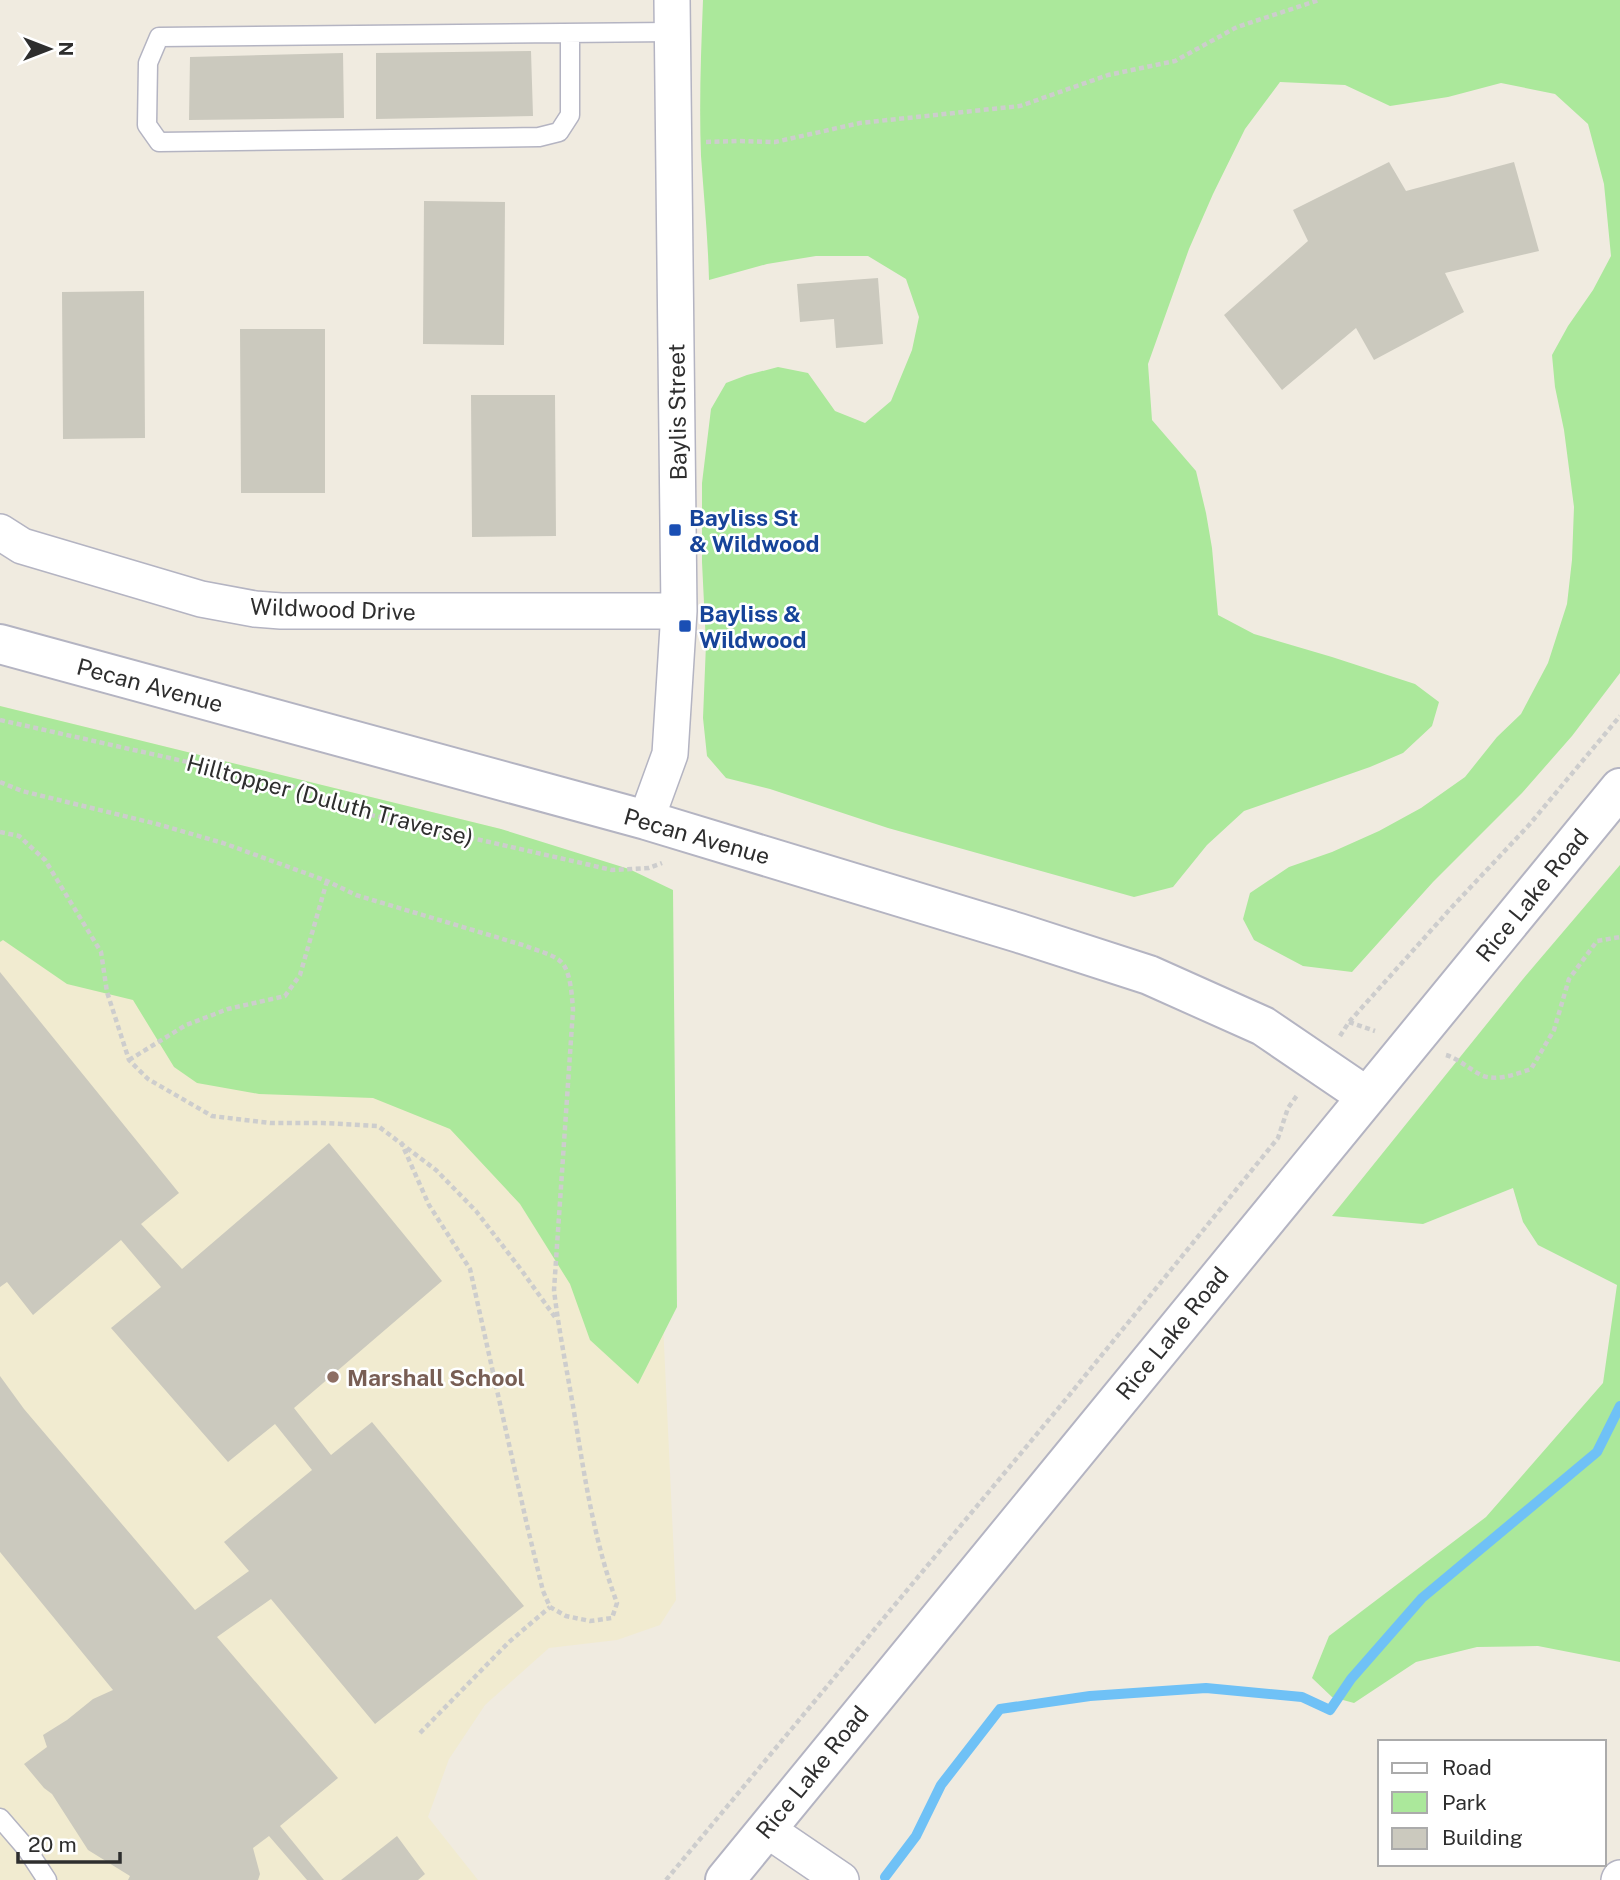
<svg xmlns="http://www.w3.org/2000/svg" width="1620" height="1880" viewBox="0 0 1620 1880" font-family="'Public Sans',sans-serif">
  <style>
    .education { fill: #f1ebd0 }
    .green { fill: #abe89b }
    .lines { fill: none; stroke-linecap: round; stroke-linejoin: round }
    .stream { stroke: #6fc1f6; stroke-width: 10 }
    .building { fill: #cbc9be }
    .service-casing { stroke: #b4b4c2; stroke-width: 21 }
    .minor-casing { stroke: #b4b4c2; stroke-width: 38 }
    .tertiary-casing { stroke: #b4b4c2; stroke-width: 42 }
    .secondary-casing { stroke: #b4b4c2; stroke-width: 42 }
    .path { stroke: #cdcdcd; stroke-width: 4.5; stroke-dasharray: 5 3.5; stroke-linecap: butt }
    .service { stroke: #fff; stroke-width: 18 }
    .minor { stroke: #fff; stroke-width: 35 }
    .tertiary { stroke: #fff; stroke-width: 38 }
    .secondary { stroke: #fff; stroke-width: 38 }
    .transit-dot { fill: #1a4fb4; stroke: #fff; stroke-width: 2.5 }
    .education-dot { fill: #8d6e63; stroke: #fff; stroke-width: 2.5 }
    .labels { text-anchor: middle; dominant-baseline: central; stroke-width: 5; stroke-linejoin: round; paint-order: stroke }
    .street-label { font-size: 23px; fill: #2e2e2e; stroke: #fff }
    .transit-label { font-size: 23px; font-weight: bold; fill: #164399; stroke: #fff; text-anchor: start }
    .education-label { font-size: 23px; font-weight: bold; fill: #785e54; stroke: #fff; text-anchor: start }
  </style>
  <rect width="100%" height="100%" fill="#f0ebe0"/>
  <path class="education" d="M 0,706 L 501,829 L 655,1153 L 676,1600 L 660,1625 L 617,1640 L 549,1648 L 485,1705 L 449,1759 L 428,1817 L 478,1880 L 0,1880 Z"/>
  <path class="green" d="M 703,0 L 1620,0 L 1620,673 L 1572,736 L 1522,793 L 1433,882 L 1352,972 L 1303,966 L 1254,940 L 1243,919 L 1250,893 L 1289,867 L 1332,852 L 1379,831 L 1421,808 L 1465,777 L 1497,737 L 1521,714 L 1548,663 L 1567,604 L 1572,560 L 1574,507 L 1564,430 L 1555,387 L 1552,355 L 1568,326 L 1593,290 L 1611,256 L 1604,184 L 1588,124 L 1555,94 L 1501,83 L 1448,97 L 1390,106 L 1345,85 L 1280,82 L 1245,129 L 1213,194 L 1189,249 L 1148,364 L 1152,420 L 1196,471 L 1206,513 L 1212,548 L 1218,615 L 1254,634 L 1332,657 L 1415,684 L 1439,702 L 1432,726 L 1403,753 L 1370,767 L 1244,811 L 1207,845 L 1173,887 L 1134,897 L 888,828 L 770,789 L 726,778 L 707,756 L 703,718 L 706,644 L 702,562 L 702,483 L 711,409 L 726,383 L 747,375 L 778,367 L 808,373 L 835,411 L 865,423 L 891,401 L 912,350 L 919,317 L 906,279 L 868,256 L 816,256 L 767,264 L 709,280 C 708,239 704,198 701,156 C 699,105 701,52 703,0 Z
    M 0,706 L 501,829 L 629,869 L 673,890 L 677,1307 L 638,1384 L 590,1340 L 570,1284 L 520,1204 L 450,1129 L 373,1098 L 259,1094 L 197,1083 L 174,1067 L 133,1000 L 67,984 L 3,940 L 0,942 Z
    M 1620,865 L 1620,1662 L 1538,1646 L 1477,1647 L 1416,1662 L 1354,1703 L 1332,1697 L 1312,1678 L 1329,1636 L 1486,1517 L 1603,1383 L 1617,1285 L 1538,1245 L 1523,1222 L 1513,1188 L 1423,1224 L 1332,1216 L 1523,979 Z"/>
  <g class="lines">
    <path class="stream" d="M 885,1877 L 916,1836 L 941,1785 L 1000,1709 L 1090,1696 L 1206,1688 L 1302,1697 L 1330,1710 L 1351,1679 L 1422,1598 L 1597,1452 L 1620,1406"/>
  </g>
  <path class="building" d="M 531,51 L 533,116 L 376,119 L 376,53 Z
    M 343,53 L 344,118 L 189,120 L 190,57 Z
    M 1389,162 L 1406,191 L 1514,162 L 1539,251 L 1445,273 L 1464,312 L 1374,360 L 1356,328 L 1282,390 L 1224,315 L 1308,241 L 1293,210 Z
    M 424,201 L 505,202 L 504,345 L 423,344 Z
    M 878,278 L 883,344 L 836,348 L 834,319 L 800,322 L 797,284 Z
    M 144,291 L 145,438 L 63,439 L 62,292 Z
    M 240,329 L 325,329 L 325,493 L 241,493 Z
    M 471,395 L 555,395 L 556,536 L 472,537 Z
    M 0,972 L 179,1193 L 141,1224 L 182,1269 L 329,1143 L 442,1281 L 294,1408 L 331,1455 L 372,1422 L 524,1606 L 375,1724 L 271,1599 L 217,1637 L 338,1778 L 280,1826 L 324,1880 L 307,1880 L 269,1836 L 253,1848 L 260,1874 L 258,1880 L 128,1880 L 130,1876 L 88,1850 L 52,1794 L 44,1788 L 24,1764 L 47,1747 L 43,1735 L 67,1720 L 93,1699 L 113,1690 L 0,1552 L 0,1376 L 24,1409 L 195,1610 L 249,1571 L 224,1542 L 312,1470 L 275,1424 L 228,1462 L 111,1328 L 161,1287 L 121,1240 L 33,1315 L 7,1282 L 0,1287 Z
    M 397,1836 L 425,1874 L 418,1880 L 341,1880 Z"/>
  <g class="lines">
    <defs>
      <path id="service" d="M 570,33 L 570,115 L 559,132 L 539,137 L 159,142 L 147,125 L 148,63 L 159,37 C 330,35 501,33 672,32
        M 0,1818 L 26,1848 L 47,1880"/>
      <path id="minor" d="M 0,532 L 22,546 L 201,599 L 255,609 L 281,611 L 679,611
        M 646,820 L 670,754 L 679,611 L 672,0
        M 766,1829 L 841,1880
        M 1619,1880 L 1620,1878"/>
      <path id="tertiary" d="M 0,644 L 646,820 L 1019,933 L 1149,975 L 1263,1026 L 1366,1096"/>
      <path id="secondary" d="M 725,1880 L 1620,788"/>
    </defs>
    <use href="#service" class="service-casing"/>
    <use href="#minor" class="minor-casing"/>
    <use href="#tertiary" class="tertiary-casing"/>
    <use href="#secondary" class="secondary-casing"/>
    <path class="path" d="M 706,142 L 738,141 L 775,142 L 860,123 L 1020,106 L 1108,75 L 1175,61 L 1237,27 L 1319,0
      M 0,720 L 286,784 L 371,815 L 612,870 L 649,868 L 662,863
      M 0,782 L 22,791 L 157,824 L 223,843 L 327,881 L 356,895 L 526,946 C 537,951 555,954 563,964 C 571,975 572,997 573,1010 L 554,1290 C 559,1333 568,1375 575,1418 C 585,1480 595,1544 617,1603 L 612,1618 L 590,1621 L 566,1616 L 550,1607 L 543,1591 L 527,1525 L 470,1269 L 429,1205 L 401,1142
      M 0,832 L 19,836 L 45,860 L 101,952 L 107,992 L 129,1060 L 148,1079 L 212,1116 L 270,1123 L 323,1123 L 378,1126 L 436,1170 L 476,1211 L 522,1271 L 557,1320
      M 1349,1022 L 1375,1031
      M 1340,1036 L 1349,1022 L 1452,907 L 1529,825 L 1620,716
      M 1446,1055 C 1459,1059 1469,1069 1481,1075 C 1496,1082 1516,1074 1531,1069 L 1554,1030 L 1569,979 L 1597,941 L 1620,937
      M 129,1060 L 186,1025 L 228,1009 L 285,996 L 300,975 L 327,881
      M 420,1733 L 509,1642 L 550,1607
      M 666,1880 L 1071,1393 L 1278,1138 L 1288,1108 L 1298,1094"/>
    <use href="#service" class="service"/>
    <use href="#minor" class="minor"/>
    <use href="#tertiary" class="tertiary"/>
    <use href="#secondary" class="secondary"/>
  </g>
  <g class="transit-dot">
    <rect x="668" y="523" width="14" height="14" rx="3.5"/>
    <rect x="678" y="619" width="14" height="14" rx="3.5"/>
  </g>
  <circle class="education-dot" cx="333" cy="1377" r="7"/>
  <g class="labels">
    <g class="street-label">
      <text transform="translate(677 412) rotate(-91)">Baylis Street</text>
      <text transform="translate(333 609) rotate(2)">Wildwood Drive</text>
      <text transform="translate(150 685) rotate(15)">Pecan Avenue</text>
      <text transform="translate(330 800) rotate(15)">Hilltopper (Duluth Traverse)</text>
      <text transform="translate(697 836) rotate(16)">Pecan Avenue</text>
      <text transform="translate(1532 895) rotate(-51)">Rice Lake Road</text>
      <text transform="translate(1172 1333) rotate(-51)">Rice Lake Road</text>
      <text transform="translate(812 1772) rotate(-51)">Rice Lake Road</text>
    </g>
    <g class="transit-label">
      <text x="689" y="517">Bayliss St<tspan x="689" dy="26">&amp; Wildwood</tspan></text>
      <text x="699" y="613">Bayliss &amp;<tspan x="699" dy="26">Wildwood</tspan></text>
    </g>
    <g class="education-label">
      <text x="347" y="1377">Marshall School</text>
    </g>
  </g>
  <rect x="1378" y="1740" width="228" height="126" fill="#ffffff" stroke="#ababab" stroke-width="2"/>
  <rect x="1392" y="1763" width="35" height="10" fill="#ffffff" stroke="#ababab" stroke-width="2"/>
  <text x="1442" y="1775" font-size="21" fill="#2e2e2e">Road</text>
  <rect x="1392" y="1792" width="35" height="21" fill="#abe89b" stroke="#ababab" stroke-width="2"/>
  <text x="1442" y="1810" font-size="21" fill="#2e2e2e">Park</text>
  <rect x="1392" y="1828" width="35" height="21" fill="#cbc9be" stroke="#ababab" stroke-width="2"/>
  <text x="1442" y="1845" font-size="21" fill="#2e2e2e">Building</text>
  <g transform="translate(49 49) rotate(90)" stroke="#ffffff" stroke-width="5" paint-order="stroke">
  <path d="M0-5L12 26L0 18L-12 26Z" fill="#2e2e2e"/>
  <text y="-10" font-size="19" font-weight="bold" text-anchor="middle" fill="#2e2e2e">N</text>
  </g>
  <path d="M18 1852v10h102v-10" fill="none" stroke="#2e2e2e" stroke-width="3.5"/>
  <text x="28" y="1852" font-size="21" fill="#2e2e2e" stroke="#ffffff" stroke-width="5" paint-order="stroke">20 m</text>
</svg>
